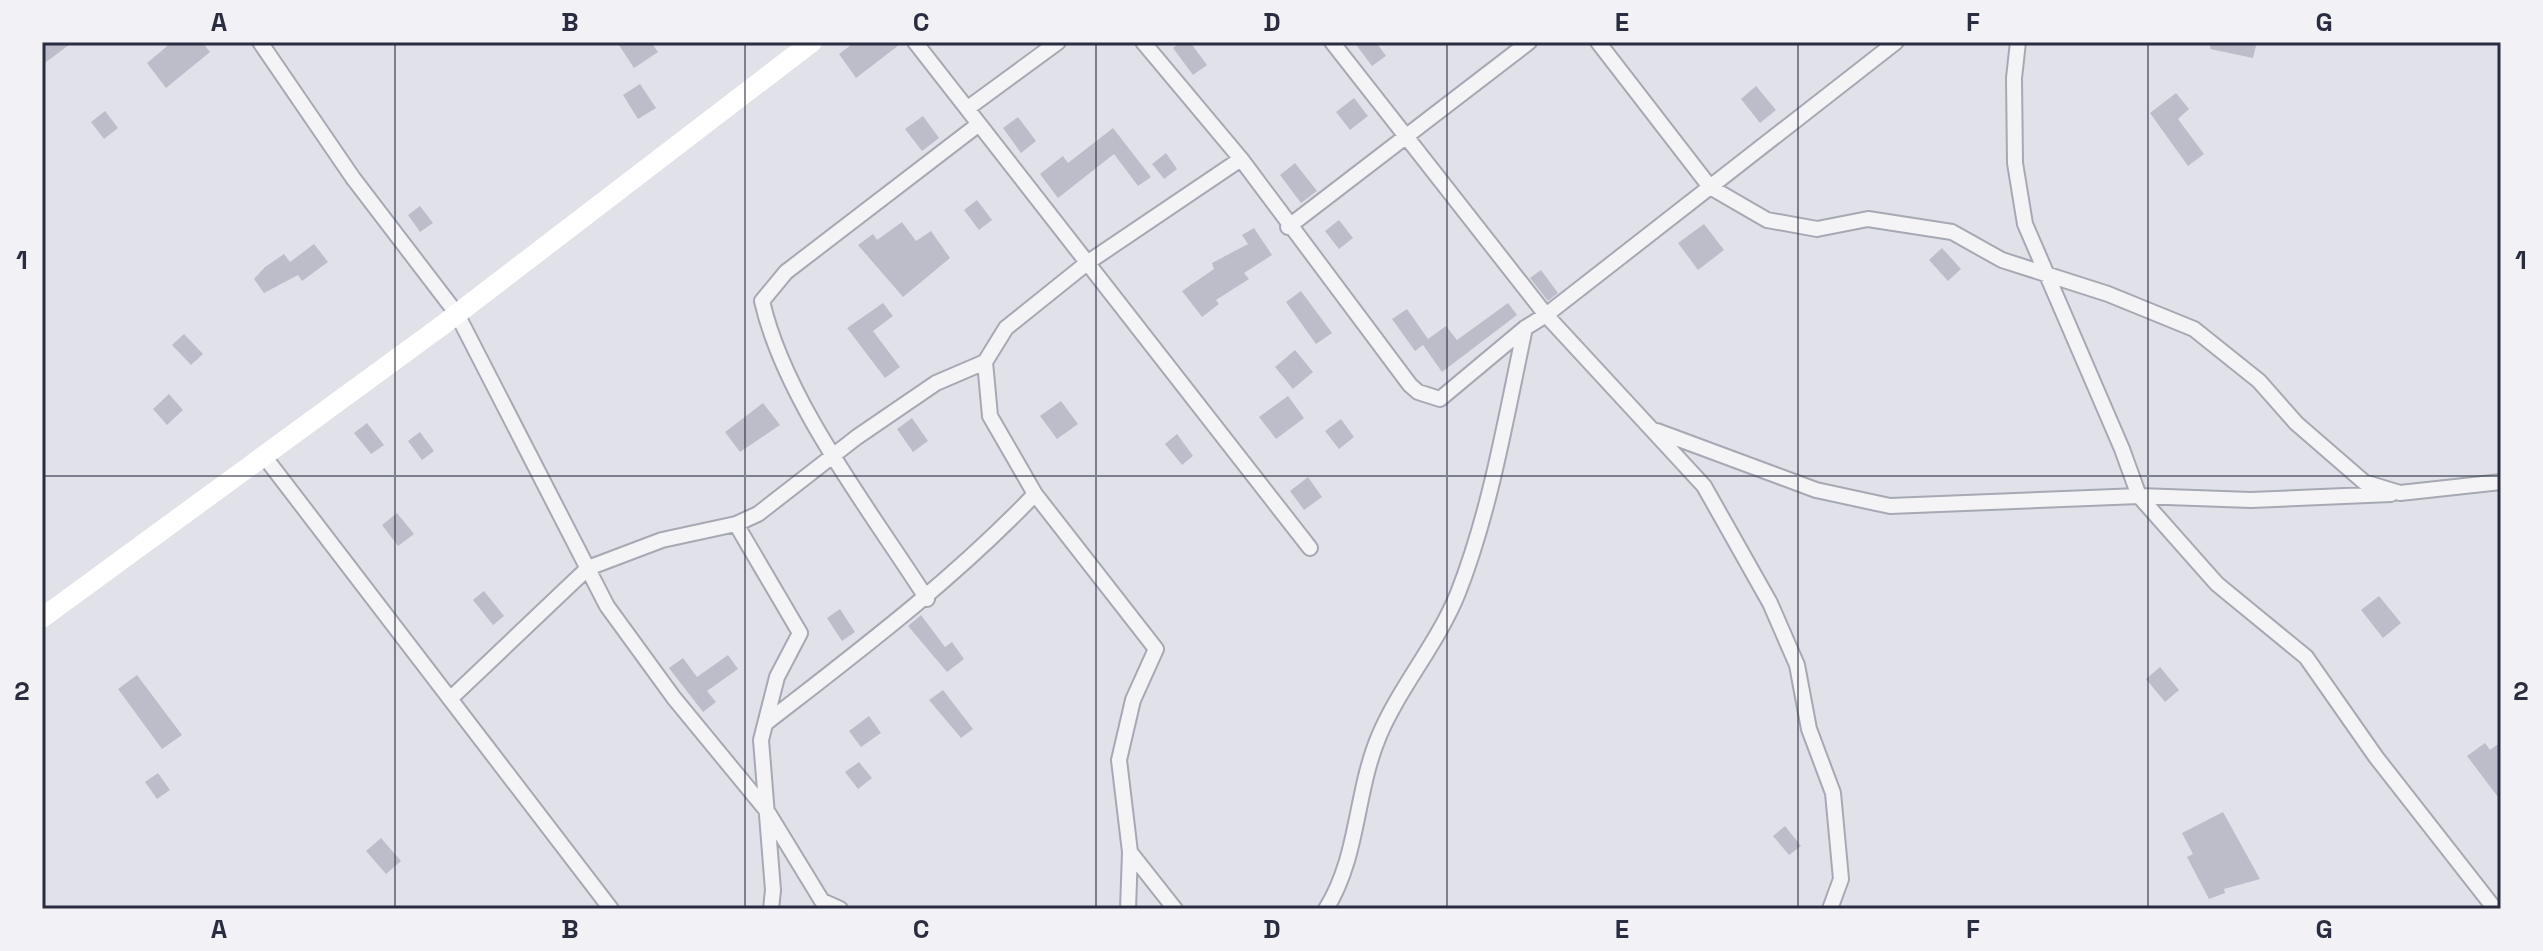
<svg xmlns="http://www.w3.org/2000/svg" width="2543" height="951" viewBox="0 0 2543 951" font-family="'Space Grotesk',sans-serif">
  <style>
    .building { fill: #bcbdc8 }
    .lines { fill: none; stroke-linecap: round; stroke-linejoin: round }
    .street-casing { stroke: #a6a8b3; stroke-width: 18 }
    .street { stroke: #f4f4f7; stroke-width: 14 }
    .secondary { stroke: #fff; stroke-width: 20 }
    .grid { fill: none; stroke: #2a2d3f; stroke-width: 2; stroke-opacity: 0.55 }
    .neatline { fill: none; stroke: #2a2d3f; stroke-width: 3 }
    .grid-label { font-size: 26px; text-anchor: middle; font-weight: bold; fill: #2a2d3f }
  </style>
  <rect width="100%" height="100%" fill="#e1e2e9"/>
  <path class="building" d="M 42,42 L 73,42 L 42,65 Z
    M 172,42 L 202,42 L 210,52 L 166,88 L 147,63 Z
    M 617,42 L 651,42 L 658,52 L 634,68 Z
    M 855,42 L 903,42 L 856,78 L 839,54 Z
    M 1181,42 L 1190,42 L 1207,65 L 1193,75 L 1173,48 Z
    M 1354,42 L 1376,42 L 1386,56 L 1372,66 Z
    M 2211,42 L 2257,42 L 2253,58 L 2210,49 Z
    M 640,84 L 656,108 L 638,119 L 623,95 Z
    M 1756,86 L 1776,110 L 1760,123 L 1741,99 Z
    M 2176,93 L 2189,109 L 2178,119 L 2204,154 L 2188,166 L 2150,113 Z
    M 1354,98 L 1368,116 L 1350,130 L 1336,112 Z
    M 105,111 L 118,128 L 104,139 L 91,122 Z
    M 923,116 L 939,138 L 922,151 L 905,129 Z
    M 1018,117 L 1036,141 L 1021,153 L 1003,128 Z
    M 1113,128 L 1151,177 L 1138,186 L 1114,154 L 1058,198 L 1040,174 L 1063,156 L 1068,163 Z
    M 1166,153 L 1177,169 L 1164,179 L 1152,164 Z
    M 1295,163 L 1317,191 L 1301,203 L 1280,175 Z
    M 977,200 L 992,220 L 979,230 L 964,210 Z
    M 420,206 L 433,223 L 420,232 L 408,215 Z
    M 1339,220 L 1353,238 L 1339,249 L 1325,231 Z
    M 902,222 L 916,241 L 931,231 L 950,258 L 903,297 L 858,245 L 873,234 L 877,240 Z
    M 1704,224 L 1724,250 L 1698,270 L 1678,243 Z
    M 1254,228 L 1272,255 L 1244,273 L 1249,279 L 1216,300 L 1219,304 L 1202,317 L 1182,291 L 1214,269 L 1212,263 L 1248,244 L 1242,235 Z
    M 314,244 L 328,262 L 302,281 L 298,275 L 264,293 L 254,279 L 265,267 L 284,254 L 290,262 Z
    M 1942,248 L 1961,269 L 1948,281 L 1929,260 Z
    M 1541,270 L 1558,293 L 1548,301 L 1530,278 Z
    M 1301,291 L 1332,333 L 1316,344 L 1286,302 Z
    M 883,303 L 893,316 L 873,331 L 900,367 L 885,378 L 847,328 Z
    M 1508,303 L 1517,315 L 1442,372 L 1423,345 L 1415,351 L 1392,319 L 1407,309 L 1428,339 L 1446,326 L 1457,340 Z
    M 184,334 L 203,354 L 191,365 L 172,345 Z
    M 1295,350 L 1313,372 L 1293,389 L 1275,367 Z
    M 169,394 L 183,410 L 167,425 L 153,409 Z
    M 1288,396 L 1304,418 L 1276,439 L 1259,417 Z
    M 1061,401 L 1078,424 L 1057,439 L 1040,416 Z
    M 763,403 L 780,425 L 740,452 L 725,432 Z
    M 912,418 L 928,441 L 913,452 L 897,429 Z
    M 1341,419 L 1354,437 L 1339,449 L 1325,431 Z
    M 367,423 L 384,445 L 371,454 L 354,433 Z
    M 420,432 L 434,451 L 422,460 L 408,441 Z
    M 1177,434 L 1193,456 L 1182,465 L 1165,444 Z
    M 1308,477 L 1322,497 L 1304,510 L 1290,491 Z
    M 397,513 L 414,534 L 398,546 L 382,525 Z
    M 484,591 L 504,616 L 493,625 L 473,600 Z
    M 2379,596 L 2401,623 L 2383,638 L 2361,610 Z
    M 840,609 L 855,632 L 842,641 L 827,618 Z
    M 921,615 L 945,647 L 952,642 L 964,659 L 947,672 L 908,626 Z
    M 728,655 L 738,669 L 707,691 L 716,702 L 703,712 L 669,668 L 683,658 L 697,677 Z
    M 2160,667 L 2179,690 L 2165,702 L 2146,679 Z
    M 137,675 L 182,735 L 162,749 L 118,689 Z
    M 943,690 L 973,729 L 961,738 L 929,700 Z
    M 869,716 L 881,733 L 861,747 L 849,731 Z
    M 2501,742 L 2501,801 L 2467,756 L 2485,743 L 2490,750 Z
    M 859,762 L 872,778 L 858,789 L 845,772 Z
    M 158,773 L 170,790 L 157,799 L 145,782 Z
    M 2223,812 L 2260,879 L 2224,889 L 2225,893 L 2209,899 L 2187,857 L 2193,854 L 2182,833 Z
    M 1785,826 L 1801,846 L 1789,855 L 1773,836 Z
    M 381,838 L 401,861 L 386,874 L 366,851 Z"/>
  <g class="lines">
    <defs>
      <path id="street" d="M 260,42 L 353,178 L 457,314 L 607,606 L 674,698 L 767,811 L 822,901 L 840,909
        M 915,42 L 1310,548
        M 1143,42 L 1241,159 L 1410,385 L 1418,392 L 1440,399 L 1525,328 L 1546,315 L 1896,42
        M 1332,42 L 1546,315 L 1704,486 L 1770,603 L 1797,665 L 1809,729 L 1833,793 L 1841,879 L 1830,909
        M 1598,42 L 1710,187 L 1767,220 L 1817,229 L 1868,219 L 1952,232 L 2002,260 L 2108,294 L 2194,329 L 2259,381 L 2296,423 L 2364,482 L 2400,493 L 2501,482
        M 2018,42 L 2014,78 L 2015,163 L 2025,224 L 2122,449 L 2139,496 L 2217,584 L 2306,657 L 2376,757 L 2495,909
        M 968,108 L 1058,42
        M 1288,227 L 1529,42
        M 985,362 L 990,416 L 1035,494 L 1156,649 L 1133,700 L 1119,760 L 1130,852 L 1128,909
        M 1657,431 L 1816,490 L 1890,506 L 2139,496 L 2251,500 L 2391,494
        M 264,456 L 611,909
        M 736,524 L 800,633 L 777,677 L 761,740 L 773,890 L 771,909
        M 927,599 C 871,511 785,402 762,301 L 786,272 L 979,124
        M 450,699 L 588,568 L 662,540 L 736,524 L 758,514 L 857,437 L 936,383 L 985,362 L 1006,328 L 1087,263 L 1241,159
        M 766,723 C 860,650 953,580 1035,494
        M 1130,852 L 1175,909
        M 1326,909 C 1359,856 1355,793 1379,736 C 1399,688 1438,643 1458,593 C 1491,509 1506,416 1525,328"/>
    </defs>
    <use href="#street" class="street-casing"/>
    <use href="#street" class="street"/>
    <path class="secondary" d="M 42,618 L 440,327 L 812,42"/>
  </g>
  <path class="grid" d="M 395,42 L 395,909M 745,42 L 745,909M 1096,42 L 1096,909M 1447,42 L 1447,909M 1798,42 L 1798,909M 2148,42 L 2148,909M 42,476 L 2501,476"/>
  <rect width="2543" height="951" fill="none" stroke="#f1f1f6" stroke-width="88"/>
  <rect x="44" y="44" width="2455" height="863" class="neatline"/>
  <g class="grid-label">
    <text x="219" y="31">A</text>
    <text x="570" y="31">B</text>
    <text x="921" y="31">C</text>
    <text x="1272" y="31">D</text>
    <text x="1622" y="31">E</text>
    <text x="1973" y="31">F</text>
    <text x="2324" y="31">G</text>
    <text x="22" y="269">1</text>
    <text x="2521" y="269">1</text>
    <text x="22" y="700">2</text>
    <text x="2521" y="700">2</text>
    <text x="219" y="938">A</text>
    <text x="570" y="938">B</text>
    <text x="921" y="938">C</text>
    <text x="1272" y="938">D</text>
    <text x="1622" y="938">E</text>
    <text x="1973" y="938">F</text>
    <text x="2324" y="938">G</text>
  </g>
</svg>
